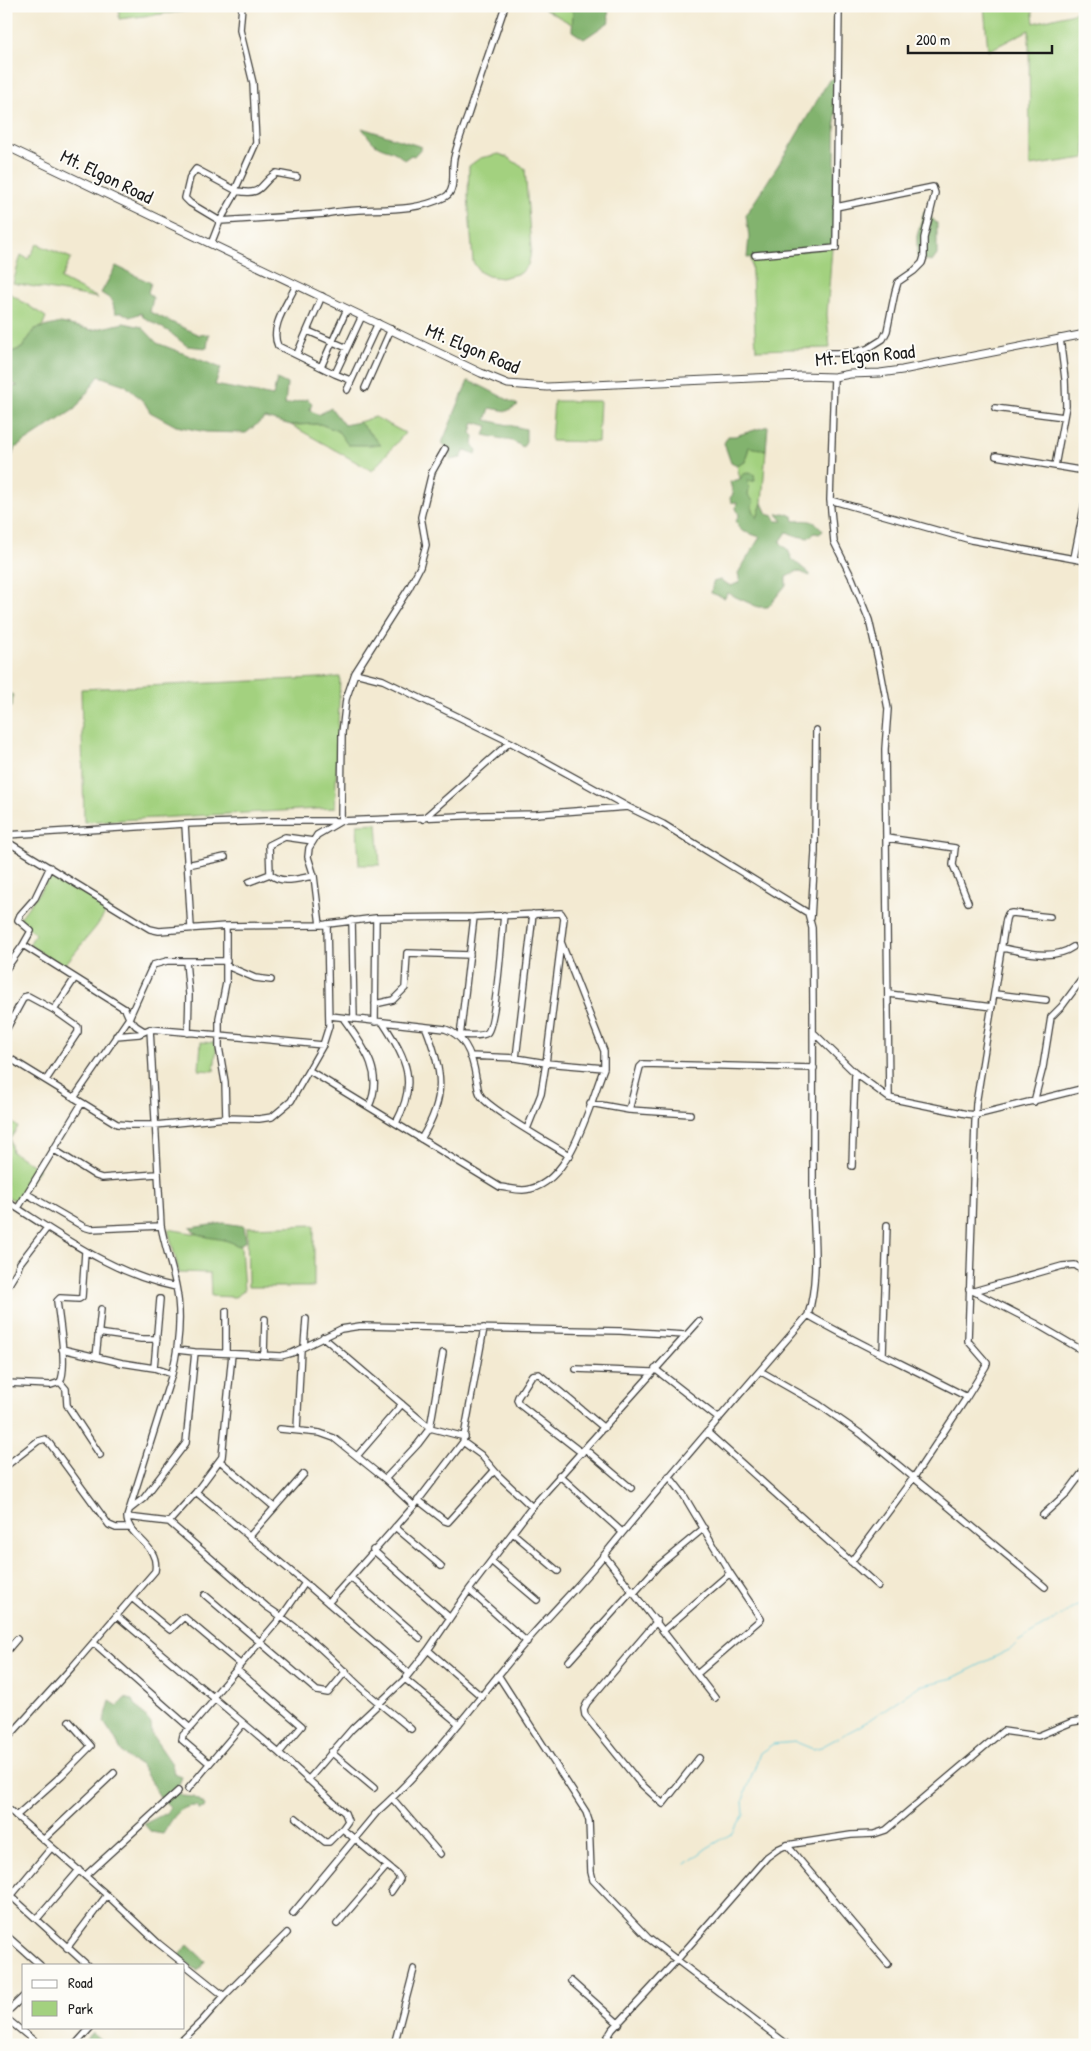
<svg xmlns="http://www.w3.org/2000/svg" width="1091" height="2051" viewBox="0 0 1091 2051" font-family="'Patrick Hand',sans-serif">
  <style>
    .green { fill: #a3d17f; stroke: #60764e }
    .forest { fill: #82b36e; stroke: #4f6845 }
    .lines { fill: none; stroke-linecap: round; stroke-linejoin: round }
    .stream { stroke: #5ec8d9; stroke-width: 1 }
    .minor-casing { stroke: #3c3b37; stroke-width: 8 }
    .tertiary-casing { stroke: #3c3b37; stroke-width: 9 }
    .minor { stroke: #fff; stroke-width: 5.5 }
    .tertiary { stroke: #fff; stroke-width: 7 }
    .labels { text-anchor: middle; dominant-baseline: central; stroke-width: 4; stroke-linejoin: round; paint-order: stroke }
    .street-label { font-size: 19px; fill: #1c1c1c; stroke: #fdfcf7 }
  </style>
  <rect width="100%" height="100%" fill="#fdfcf7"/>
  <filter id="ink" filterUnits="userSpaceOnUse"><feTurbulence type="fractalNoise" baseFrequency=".02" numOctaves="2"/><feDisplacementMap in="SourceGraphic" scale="10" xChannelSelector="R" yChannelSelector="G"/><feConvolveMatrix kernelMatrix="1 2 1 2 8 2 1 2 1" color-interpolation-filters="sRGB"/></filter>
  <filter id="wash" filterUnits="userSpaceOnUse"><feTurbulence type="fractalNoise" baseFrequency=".0096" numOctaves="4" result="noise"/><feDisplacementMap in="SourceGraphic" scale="20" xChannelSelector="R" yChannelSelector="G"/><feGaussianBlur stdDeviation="1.12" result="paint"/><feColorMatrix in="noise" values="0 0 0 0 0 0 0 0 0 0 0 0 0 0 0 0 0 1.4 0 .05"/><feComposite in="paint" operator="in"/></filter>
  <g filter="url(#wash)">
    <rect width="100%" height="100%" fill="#f3ead2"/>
    <path class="green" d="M 119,6 L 230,6 L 119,19 Z
      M 540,6 L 564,6 L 573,11 L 573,25 Z
      M 984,6 L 1032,6 L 1034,23 L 1085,10 L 1085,158 L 1030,166 L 1029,30 L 988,51 Z
      M 499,154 L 507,157 L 525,169 L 531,248 L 530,257 L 528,265 L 521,273 L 501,278 L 488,276 L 480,272 L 473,262 L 468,196 L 469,166 L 480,158 Z
      M 37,244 L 71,258 L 61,279 L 98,298 L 13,283 L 21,255 L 28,259 Z
      M 832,247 L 827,315 L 830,348 L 756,350 L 751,257 Z
      M 6,291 L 46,317 L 42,327 L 35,329 L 22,348 L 6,354 L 6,305 L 8,304 Z
      M 554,401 L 600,401 L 598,442 L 551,441 Z
      M 375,417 L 405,433 L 372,471 L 291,425 L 320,424 L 380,445 L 359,422 Z
      M 749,446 L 766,450 L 762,503 L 757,519 L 747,495 L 749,488 L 748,481 L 740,479 L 737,466 L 745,462 Z
      M 340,677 L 335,808 L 84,822 L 81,689 Z
      M 377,823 L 380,865 L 359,865 L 357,824 Z
      M 52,875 L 109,908 L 96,927 L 63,967 L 29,945 L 35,934 L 20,918 Z
      M 201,1042 L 217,1043 L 214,1071 L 199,1070 Z
      M 6,1118 L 18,1127 L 10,1139 L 12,1152 L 39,1169 L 16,1201 L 6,1196 Z
      M 314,1225 L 314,1287 L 248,1287 L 247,1227 Z
      M 168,1229 L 210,1236 L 236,1237 L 241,1246 L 244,1291 L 235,1297 L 211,1296 L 210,1273 L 179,1272 Z"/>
    <path class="forest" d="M 564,6 L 608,6 L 609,22 L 584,39 L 572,31 L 573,11 Z
      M 836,77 L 834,247 L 747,258 L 749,237 L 746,215 L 789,148 L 829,80 Z
      M 362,128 L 422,147 L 414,156 L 411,155 L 404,160 C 392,147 387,152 375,144 C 372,142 365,132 362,128 Z
      M 924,211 L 937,223 L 937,255 L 932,262 L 917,257 L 917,236 Z
      M 116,266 L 151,283 L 148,292 L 153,298 L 150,312 L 199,335 L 209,334 L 207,348 L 187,346 L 168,331 L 143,317 L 141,313 L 130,317 L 123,313 L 115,313 L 112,300 L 101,293 Z
      M 61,323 L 92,330 L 124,323 L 142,327 L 157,343 L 221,368 L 215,385 L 273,396 L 277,379 L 287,384 L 285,405 L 307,399 L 312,403 L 310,410 L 318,415 L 331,408 L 344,425 L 359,422 L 381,445 L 348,445 L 338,431 L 320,424 L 291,425 L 265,418 L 246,433 L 206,432 L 176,426 L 150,412 L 144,402 L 125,385 L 99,376 L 75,409 L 15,448 L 6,473 L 6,396 L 8,394 L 7,387 L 18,386 L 6,380 L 6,374 L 9,372 L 6,368 L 6,354 L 22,348 L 35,329 Z
      M 468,381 L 481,386 L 518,405 L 507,411 L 490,408 L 486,420 L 526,429 L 526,441 L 523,447 L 512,441 L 484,435 L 488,426 L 474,422 L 471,433 L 474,436 L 473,446 L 477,450 L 476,454 L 465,450 L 461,458 L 450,460 L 450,450 L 442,443 Z
      M 768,426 L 766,450 L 749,447 L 745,462 L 737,466 L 731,463 L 724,443 L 728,436 L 735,436 Z
      M 748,473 L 754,474 L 755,481 L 748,481 L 749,488 L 748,495 L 754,502 L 751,507 L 757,518 L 762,503 L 767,514 L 774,516 L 776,521 L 783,521 L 777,514 L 784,513 L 793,516 L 794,521 C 807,520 815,519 823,531 L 819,534 L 815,533 L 808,538 L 796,536 L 787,532 L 780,542 L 788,550 L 792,559 L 810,574 L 810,576 L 798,571 L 786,577 L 786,585 L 768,607 L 758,607 L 727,593 L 725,598 L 711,593 L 713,582 L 720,580 L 731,586 L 740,582 L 738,573 L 760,537 L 742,531 L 736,521 L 739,515 L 736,508 L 737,503 L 731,502 L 730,498 L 733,494 L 730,482 L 740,479 L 743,474 Z
      M 6,692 L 13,695 L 12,707 L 6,709 Z
      M 224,1223 L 244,1226 L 246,1241 L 238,1246 C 223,1235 203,1242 190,1228 Z
      M 125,1698 L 132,1700 L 151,1724 L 152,1735 L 172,1764 L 174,1774 L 182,1777 L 176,1792 L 182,1796 L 194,1797 L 205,1805 L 204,1808 L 199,1809 L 197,1806 C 178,1805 172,1820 163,1834 L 151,1832 L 144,1824 L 166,1813 L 170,1807 L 160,1797 L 140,1764 C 127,1761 123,1754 117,1743 C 114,1736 108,1729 104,1722 L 110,1701 L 118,1706 Z
      M 188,1945 L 205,1961 L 198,1971 L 178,1956 Z
      M 92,2033 L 108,2045 L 81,2045 Z"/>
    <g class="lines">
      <path class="stream" d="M 686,1864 L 707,1848 L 731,1834 L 744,1815 L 743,1800 L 760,1753 L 773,1744 L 796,1742 L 813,1749 L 821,1747 L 860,1726 L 919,1686 L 953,1678 L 1011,1649 L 1019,1641 L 1085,1601"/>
    </g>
  </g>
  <g filter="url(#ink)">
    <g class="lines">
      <defs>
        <path id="minor" d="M 235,190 L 256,143 L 253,83 L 240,30 L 242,6
          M 237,191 L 196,169 L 190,177 L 185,198 L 190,203 L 220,221 L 325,214 C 365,205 407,216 445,197 C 457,191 451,170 454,158 C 457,144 463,129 468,115 C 480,78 493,42 505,6
          M 211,244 L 220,221 L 237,191 C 264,196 258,185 276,173 L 297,177
          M 755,255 L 836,248 L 839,6
          M 296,285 C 288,303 269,327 278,346 L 335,374 L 362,316
          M 308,331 L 347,348
          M 829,353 L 851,353 L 867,349 L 883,339 L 887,331 L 895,292 L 898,282 L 914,271 L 922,263 L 924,257 L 924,238 L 935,193 L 933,187 L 836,207
          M 297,354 L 322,296
          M 321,367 L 347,309
          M 335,374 L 350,380
          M 365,388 L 391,329
          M 347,390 L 378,323
          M 995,408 L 1064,417
          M 996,456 L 1085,471
          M 1055,466 L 1066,406 L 1065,379 L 1060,338
          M 830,500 L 834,377
          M 1074,558 L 1085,502
          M 355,673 L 383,680 L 510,742
          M 185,824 L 191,928
          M 6,835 L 185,824 L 266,821 L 341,821 L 484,815 L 536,814 L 628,807
          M 887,838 L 955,848 L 953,865 L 968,902
          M 6,841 L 140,923 L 150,929 L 159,931 L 226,926 L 320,925 L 376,918 L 474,917 L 561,913 L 564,918 L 546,1063 L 516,1058 L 470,1056
          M 313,841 L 285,837 L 269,845 L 270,874 C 282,885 299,878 314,876
          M 187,865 L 225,857
          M 249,882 L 270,874
          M 811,918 L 815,852 L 816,730
          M 352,920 L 354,1019
          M 320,925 L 314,876 L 308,857 L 309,848 L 317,835 L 341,821 L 342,733 L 346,699 L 355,673 L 409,588 L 420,567 L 426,545 L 421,517 L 432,472 L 445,449
          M 226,926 L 226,983 L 219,1018 L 219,1035 L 323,1045
          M 23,945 L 31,931 L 18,920 L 20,915 L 35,898 L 50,867
          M 1002,948 C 1025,952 1053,961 1073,947
          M 186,961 L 189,995 L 188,1033
          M 227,966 L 255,978 L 271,980
          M 6,969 L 23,945 L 125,1009 L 129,1018 L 74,1098
          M 889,994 L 992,1007
          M 995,994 L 1046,1000
          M 375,1004 L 393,1000 L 405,988 L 407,953 L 470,955
          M 54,1010 L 75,978
          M 330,1016 L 445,1029 C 465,1035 473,1058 476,1078 C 478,1085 477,1090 481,1096 C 490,1110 553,1145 570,1156
          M 343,1018 C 362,1045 385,1072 369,1106
          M 375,1022 L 376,918
          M 383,1023 C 407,1059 418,1083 396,1123
          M 6,1030 L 24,997 L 28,996 L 54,1010 L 78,1027 L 78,1032 L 46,1080
          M 144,1031 L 136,1026 L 129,1018 L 153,965 L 167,961 L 227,961
          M 815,1034 L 855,1073 L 889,1098 L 967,1114 L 976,1115 L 1085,1088
          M 460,1035 C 467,1035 482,1037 487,1033 C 496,1026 502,932 504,915
          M 116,1036 L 139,1034 L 150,1029 L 219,1035 L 219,1047 L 225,1082 L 226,1118
          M 460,1037 L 474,917
          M 6,1056 L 117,1124 L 129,1125 L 155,1125 L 226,1118 L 259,1119 L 272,1117 L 291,1101 L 323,1045 L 329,1026 L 327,924
          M 516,1058 L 533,914
          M 310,1071 L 500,1187 C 510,1188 521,1192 530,1189 C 572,1180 590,1103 604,1068 L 604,1051 L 561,942
          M 889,1098 L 885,749 L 888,709 L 881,672 L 869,620 L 852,578 L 834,542 L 830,500 L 971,540 L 1085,561
          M 1034,1102 L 1043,1067 L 1051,1017 L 1062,1006 L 1085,975
          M 590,1103 L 629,1110 L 690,1114
          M 629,1110 L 640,1067 L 643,1064 L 814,1068
          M 527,1129 L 541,1094 L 546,1063 L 604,1068
          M 421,1139 C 447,1097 443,1072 426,1028
          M 53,1149 L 96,1176 L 102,1178 L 157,1174
          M 852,1166 L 855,1073
          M 27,1194 L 84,1227 L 91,1229 L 161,1226
          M 6,1201 C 60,1235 112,1274 176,1287
          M 18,1208 L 82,1103
          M 6,1289 L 17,1271 L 20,1263 L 47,1228
          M 969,1289 L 1035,1323 L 1085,1352
          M 974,1291 L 1062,1266 L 1075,1265 L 1085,1272
          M 808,1315 C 860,1345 914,1369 967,1397 L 914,1477 L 851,1562
          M 98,1333 L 141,1339 L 157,1339
          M 323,1337 L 430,1428 L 418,1444 L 385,1479
          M 304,1346 L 306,1319
          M 62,1349 L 122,1363 L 154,1368 L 172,1374
          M 177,1350 L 195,1352 L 281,1356 L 292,1353 L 341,1329 L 360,1326 L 620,1331 L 685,1335
          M 226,1353 L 226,1311
          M 443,1353 L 430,1428 L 465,1437
          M 232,1354 L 222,1457 L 196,1492 L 305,1583 L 409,1673
          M 264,1355 L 265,1319
          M 883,1355 L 887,1225
          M 96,1357 L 101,1309
          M 154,1368 L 160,1299
          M 576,1369 L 652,1372
          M 655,1369 L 719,1419
          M 760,1371 L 818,1404 L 861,1434 L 1045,1587
          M 60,1382 L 66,1389 L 67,1405 L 100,1455
          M 6,1383 L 51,1385 L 60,1382 C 68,1368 59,1319 57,1301 L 60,1298 L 79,1299 L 82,1297 L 85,1252
          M 967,1397 L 986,1366 L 987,1363 L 968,1341 L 975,1123 L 976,1104 L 1006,919 L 1008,914 L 1012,913 L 1050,917
          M 280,1429 L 320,1433 L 334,1438 L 385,1479 L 414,1506
          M 297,1430 L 301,1349
          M 707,1432 L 878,1586
          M 463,1442 L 481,1455 L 499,1476 L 532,1507
          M 585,1449 L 631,1488
          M 582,1453 L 519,1404 L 517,1400 L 518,1397 L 532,1375 L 539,1374 L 604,1428
          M 357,1456 L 402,1404
          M 220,1461 L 274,1507
          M 6,1466 L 38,1441 L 45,1439 L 50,1444 L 109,1525 L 116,1528 L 130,1528
          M 559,1475 L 622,1532
          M 669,1476 L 683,1494 L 730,1573 L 761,1619 L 697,1674
          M 418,1500 L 445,1521 L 448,1522 L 494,1471
          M 130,1509 L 144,1498 L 186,1443 L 195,1352
          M 1043,1515 L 1067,1493 L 1085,1469
          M 127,1517 L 169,1522 L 196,1492
          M 169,1522 L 267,1607 C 298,1627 327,1653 352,1679 C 370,1697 392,1713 411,1729
          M 395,1527 L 441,1566
          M 513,1533 L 558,1571
          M 249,1537 L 304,1474
          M 373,1550 L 449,1617
          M 604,1555 L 715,1698
          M 491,1561 L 537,1600
          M 351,1578 L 420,1638
          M 469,1590 L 527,1642
          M 634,1593 L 658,1566 L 704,1528
          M 205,1595 L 317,1691 L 328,1693 L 346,1671
          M 133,1599 L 170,1630 L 184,1617 L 240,1664
          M 328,1603 L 414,1506 L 463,1442 L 484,1328
          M 117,1616 L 279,1753 L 345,1813 L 348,1821 L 343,1828 L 345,1831 L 397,1874 L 400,1879 L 391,1892
          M 657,1621 L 587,1703 L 584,1709 L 585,1715 L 639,1782 L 663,1804 L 699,1758
          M 664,1630 L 730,1573
          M 94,1643 L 190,1728 L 215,1699
          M 428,1650 L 482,1697
          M 6,1652 L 17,1639
          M 569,1661 L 633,1590
          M 236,1669 L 302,1726 L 279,1753
          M 498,1675 L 586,1812 L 589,1821 L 591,1872 L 593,1880 L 648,1938 L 788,2045
          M 405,1679 L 459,1724
          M 213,1697 L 282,1616 L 305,1583
          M 190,1728 L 183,1735 L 182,1740 L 209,1763
          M 6,1740 L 73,1666 L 155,1571 C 160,1544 127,1537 127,1517 L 172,1374 C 179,1345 182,1315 176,1286 C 172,1266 165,1247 161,1226 L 150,1029
          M 331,1752 L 374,1788
          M 308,1780 L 352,1729 L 405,1679 L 428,1650 L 469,1590 L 532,1507 L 699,1321
          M 188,1789 L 243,1724
          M 392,1798 L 440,1854
          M 6,1807 L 107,1895 L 158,1943 L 224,1996
          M 16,1816 L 62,1775 L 91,1746 L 69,1721
          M 296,1818 L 325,1842 L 329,1842 L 343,1828
          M 43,1840 L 114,1773
          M 787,1845 L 888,1964
          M 52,1847 L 11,1896 L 87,1965
          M 85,1876 L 178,1791
          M 293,1913 L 377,1812 C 433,1762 477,1699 526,1642 C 552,1612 580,1585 605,1554 C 671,1473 740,1394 808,1315 C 820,1276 813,1234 813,1194 C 813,1105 814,1017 812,928 L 808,913 L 663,824 L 628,807 L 510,742 L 423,819
          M 37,1919 L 79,1870
          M 337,1924 L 387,1866
          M 6,1935 L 40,1965
          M 67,1948 L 107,1895
          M 571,1981 L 619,2024
          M 6,2013 L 24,1996
          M 6,2018 L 39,2045
          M 607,2038 L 615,2045
          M 75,2045 L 91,2027
          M 177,2045 L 201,2022 L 224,1996 L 287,1933
          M 394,2045 L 414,1969
          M 603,2045 L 612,2030 L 676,1961 L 767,1857 L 778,1849 L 787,1845 L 851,1835 L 874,1834 L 886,1830 L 1003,1731 L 1038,1736 L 1072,1722 L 1085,1720
          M 1083,2045 L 1085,2044"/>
        <path id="tertiary" d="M 6,146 L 481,373 L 508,384 L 547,387 L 801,376 L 834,377 L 850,374 L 880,373 L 902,370 L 1085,334"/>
      </defs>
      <use href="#minor" class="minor-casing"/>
      <use href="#tertiary" class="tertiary-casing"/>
      <use href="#minor" class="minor"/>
      <use href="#tertiary" class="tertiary"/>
    </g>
  </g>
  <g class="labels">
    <g class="street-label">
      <text transform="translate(107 176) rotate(26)">Mt. Elgon Road</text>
      <text transform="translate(473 348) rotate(23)">Mt. Elgon Road</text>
      <text transform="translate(865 355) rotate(-5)">Mt. Elgon Road</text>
    </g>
  </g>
  <rect width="1091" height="2051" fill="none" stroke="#fdfcf7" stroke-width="25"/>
  <rect x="22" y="1964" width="162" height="65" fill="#fdfcf7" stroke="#a3a29f"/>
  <rect x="32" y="1980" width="25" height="8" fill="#ffffff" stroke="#a3a29f"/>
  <text x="68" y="1988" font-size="15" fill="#1c1c1c">Road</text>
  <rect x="32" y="2001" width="25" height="15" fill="#a3d17f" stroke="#a3a29f"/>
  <text x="68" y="2014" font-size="15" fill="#1c1c1c">Park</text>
  <path d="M908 45v8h144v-8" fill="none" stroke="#1c1c1c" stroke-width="2.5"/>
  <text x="916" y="45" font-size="15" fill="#1c1c1c" stroke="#fdfcf7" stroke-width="4" paint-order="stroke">200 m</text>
</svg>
